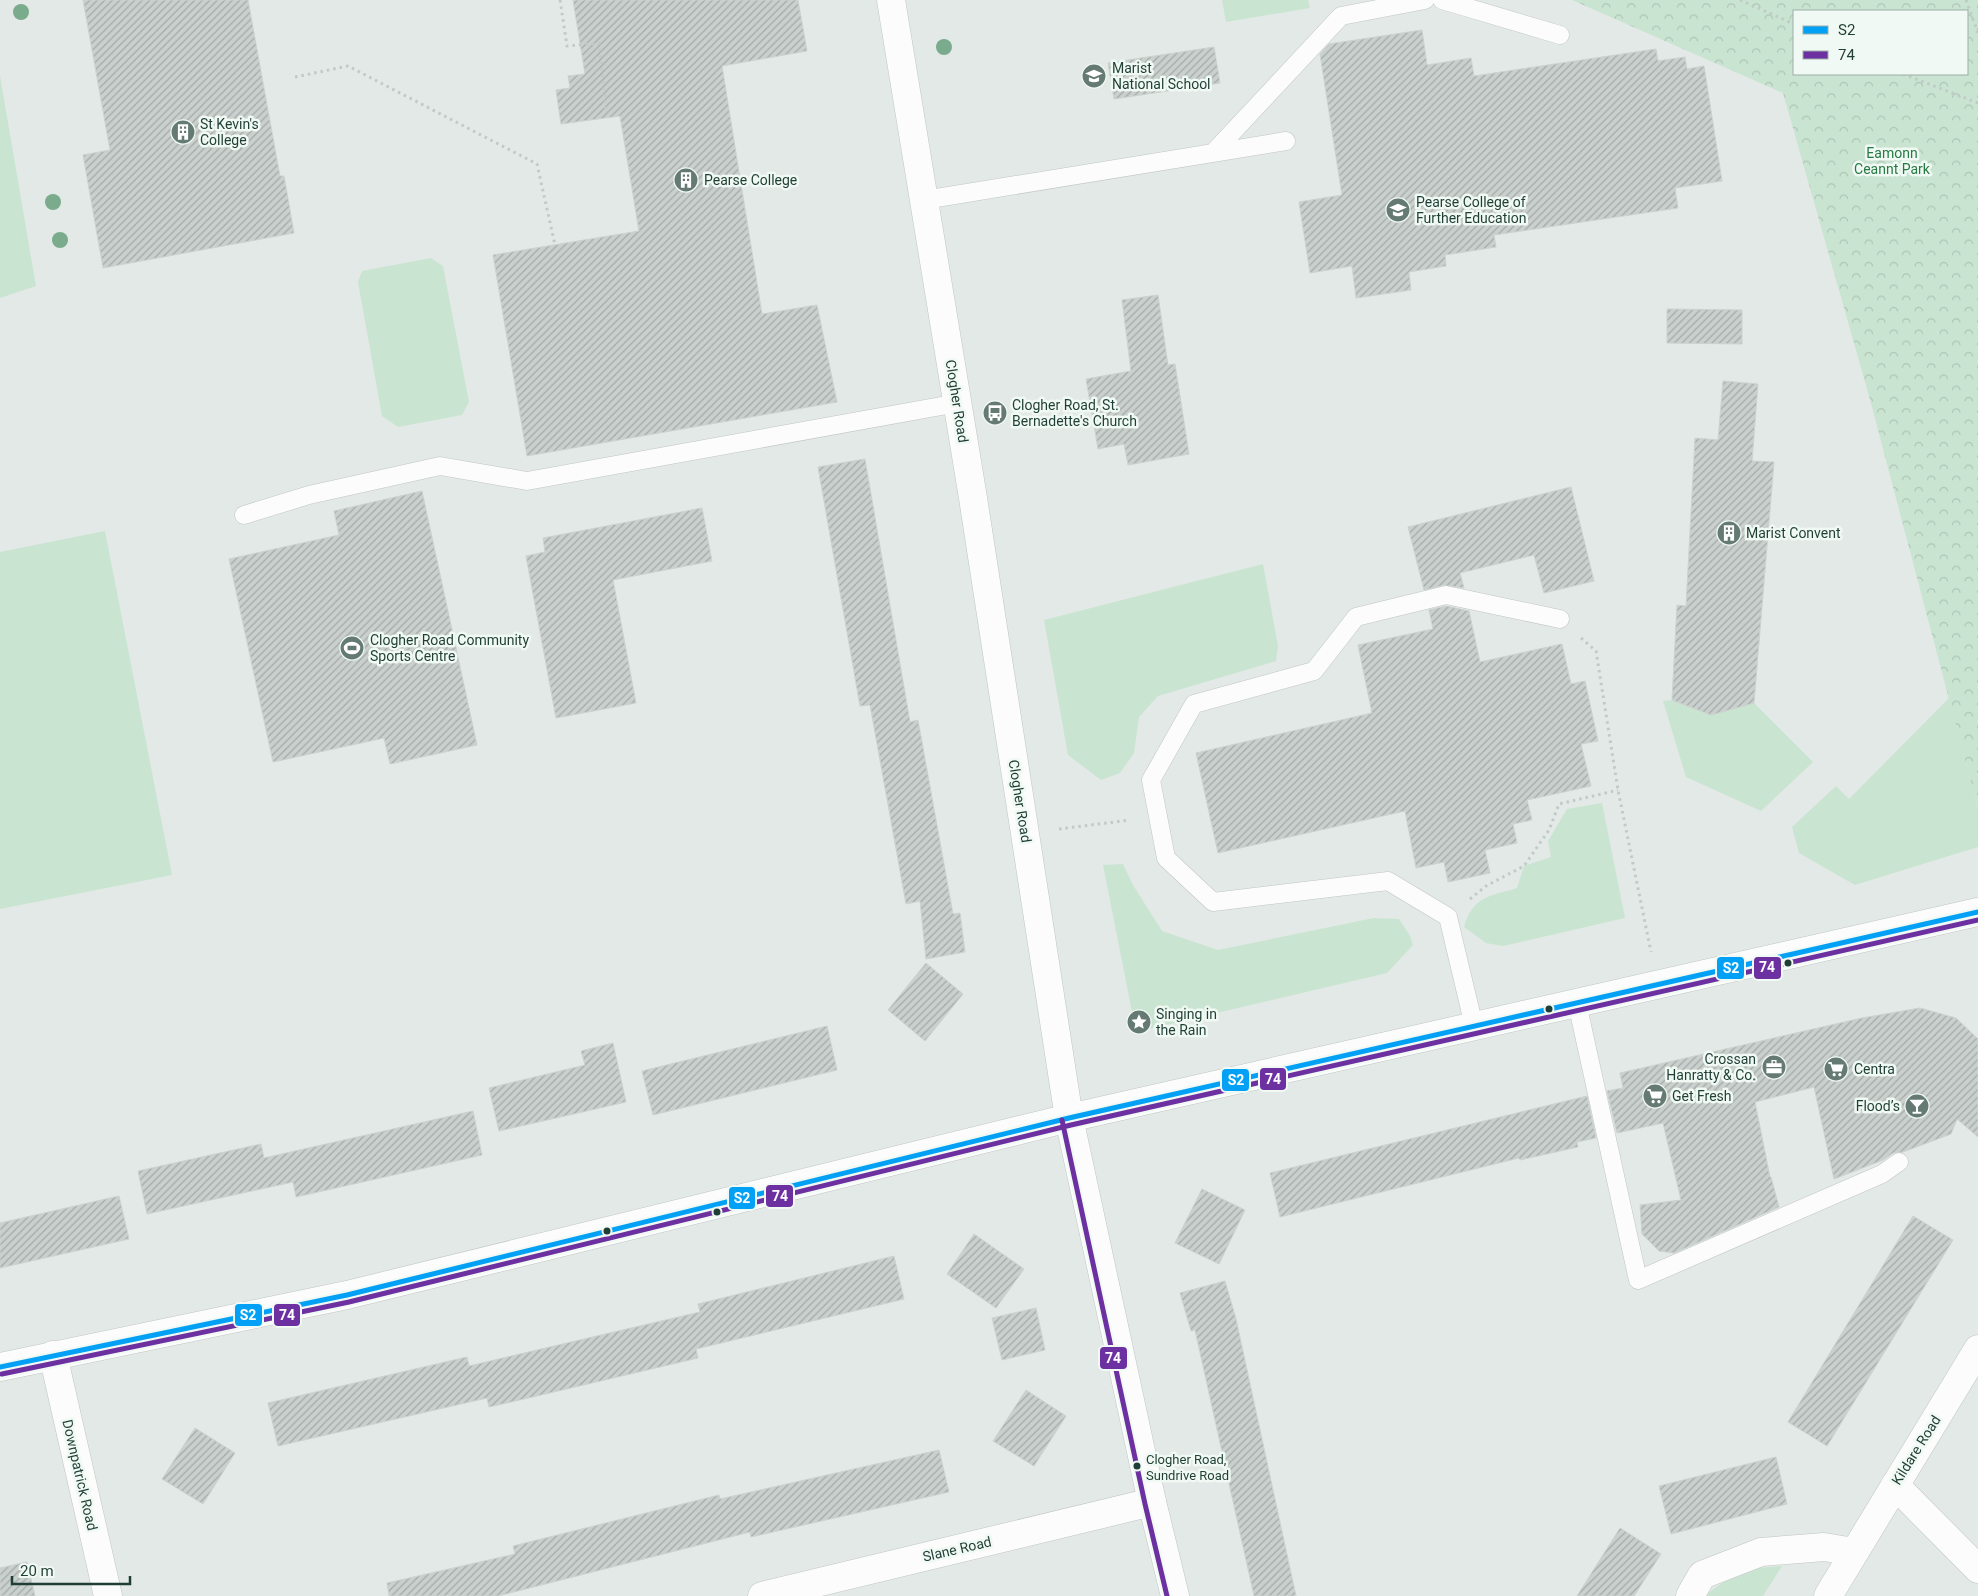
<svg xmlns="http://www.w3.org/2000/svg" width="1978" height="1596" viewBox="0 0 1978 1596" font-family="Roboto,sans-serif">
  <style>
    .green { fill: #cae4d2 }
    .forest { fill: url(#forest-crowns); fill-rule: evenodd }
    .building { fill: url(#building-hatch); stroke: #ccd2cf }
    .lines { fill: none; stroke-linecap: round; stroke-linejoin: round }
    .lane-casing { stroke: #c0c6c3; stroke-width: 19 }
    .street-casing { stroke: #c0c6c3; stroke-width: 29 }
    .secondary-casing { stroke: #bec7c3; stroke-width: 29 }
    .path { stroke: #c0cac6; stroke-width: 3; stroke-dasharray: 2.5 4; stroke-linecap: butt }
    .lane { stroke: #fbfcfb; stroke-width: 18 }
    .street { stroke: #fbfcfb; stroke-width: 28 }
    .secondary { stroke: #fbfcfb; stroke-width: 28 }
    .bus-1-casing { stroke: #f1f9f4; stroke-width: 9 }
    .bus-2-casing { stroke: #f1f9f4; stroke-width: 9 }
    .bus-1 { stroke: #02a1f5; stroke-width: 5 }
    .bus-2 { stroke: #6c30a1; stroke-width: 5 }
    .tree { fill: #7aab8c }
    .bus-dot { fill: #1f3e35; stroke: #f1f9f4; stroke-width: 2 }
    .labels { text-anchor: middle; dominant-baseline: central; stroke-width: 5; stroke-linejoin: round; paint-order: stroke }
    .bus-label { font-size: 13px; fill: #1f3e35; stroke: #f1f9f4; text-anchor: start }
    .poi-label { font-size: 14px; fill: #1f3e35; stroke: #f1f9f4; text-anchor: start }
    .park-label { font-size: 14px; fill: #257943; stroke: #f1f9f4 }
    .street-label { font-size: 14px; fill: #1f3e35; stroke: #f1f9f4 }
    .line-badge { stroke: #f1f9f4; stroke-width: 2 }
    .badge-label { font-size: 14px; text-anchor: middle; font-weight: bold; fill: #fff }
  </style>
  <defs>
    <pattern id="forest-crowns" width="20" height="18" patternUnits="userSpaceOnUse" patternTransform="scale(1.25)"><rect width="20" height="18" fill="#cae4d2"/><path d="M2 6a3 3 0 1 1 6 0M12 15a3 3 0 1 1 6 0" fill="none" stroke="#adc5b5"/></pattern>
    <pattern id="building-hatch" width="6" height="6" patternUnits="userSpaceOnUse" patternTransform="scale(1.25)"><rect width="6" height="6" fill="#cad0cd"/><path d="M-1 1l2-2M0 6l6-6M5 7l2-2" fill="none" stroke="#a3aaa7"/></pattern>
  </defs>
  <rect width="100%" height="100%" fill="#e3e9e6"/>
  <path class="green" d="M 1222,0 L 1308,0 L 1310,8 L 1226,22 Z
    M 0,76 L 36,286 L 0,298 Z
    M 431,258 L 443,266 L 469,402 L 462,415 L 398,427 L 382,416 L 358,282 L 362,271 Z
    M 105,531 L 172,875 L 0,909 L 0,552 Z
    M 1263,564 L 1278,646 L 1276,661 L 1158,696 L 1139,717 L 1134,753 L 1120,773 L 1101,780 L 1068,755 L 1044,620 Z
    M 1949,698 L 1978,809 L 1978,847 L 1855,885 L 1799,853 L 1792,827 L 1836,786 L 1849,799 Z
    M 1672,700 L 1711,715 L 1754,703 L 1813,762 L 1761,811 L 1686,777 L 1663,701 Z
    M 1602,803 L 1625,918 L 1503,946 L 1486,943 L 1464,927 C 1473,896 1490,896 1517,888 L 1524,866 L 1551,857 L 1548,841 L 1567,809 Z
    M 1123,864 L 1133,885 L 1162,931 L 1218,950 L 1374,918 L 1399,919 L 1410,936 L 1413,945 L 1387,973 L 1136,1032 L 1103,865 Z
    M 1782,1566 L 1763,1596 L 1704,1596 L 1742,1569 Z"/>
  <path class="forest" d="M 1572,0 L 1978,0 L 1978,809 L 1869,396 L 1783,93 ZM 1794,11 L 1967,11 L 1967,74 L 1794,74 Z"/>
  <path class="building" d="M 83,0 L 248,0 L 280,176 L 284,176 L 294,233 L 103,268 L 83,155 L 110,150 Z
    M 573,0 L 798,0 L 807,51 L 722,66 L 762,314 L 817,305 L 837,402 L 527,456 L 493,255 L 639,231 L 620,116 L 561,124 L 556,90 L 570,88 L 568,76 L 585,74 Z
    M 1422,30 L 1427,65 L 1471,58 L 1474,76 L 1656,49 L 1658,61 L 1685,57 L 1687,69 L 1704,66 L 1722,181 L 1675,188 L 1678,208 L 1494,235 L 1496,247 L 1445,255 L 1446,266 L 1409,272 L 1411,290 L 1356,298 L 1352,266 L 1310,273 L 1299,202 L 1342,195 L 1320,54 L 1329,44 Z
    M 1214,47 L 1220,83 L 1114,99 L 1108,63 Z
    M 1158,295 L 1168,365 L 1175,364 L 1189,454 L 1128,465 L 1124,444 L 1098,449 L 1086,379 L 1131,371 L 1122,300 Z
    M 1667,309 L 1742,310 L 1742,344 L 1667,343 Z
    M 1723,381 L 1758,384 L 1752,461 L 1774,462 L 1754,703 L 1711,715 L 1672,700 L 1677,605 L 1686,606 L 1695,438 L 1718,440 Z
    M 865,459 L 910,722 L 918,720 L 953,914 L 960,913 L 965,952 L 926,959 L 920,901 L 906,904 L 870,705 L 860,706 L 818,467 Z
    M 1571,487 L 1594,581 L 1544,593 L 1534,555 L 1460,573 L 1464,588 L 1444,585 L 1424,590 L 1408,527 Z
    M 422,491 L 477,745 L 390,764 L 384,738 L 273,762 L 229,559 L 339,535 L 334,511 Z
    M 702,508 L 712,561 L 613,580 L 636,703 L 556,718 L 526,556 L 545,552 L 543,538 Z
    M 1446,606 L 1469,611 L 1480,662 L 1562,644 L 1571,684 L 1585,681 L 1598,741 L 1581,744 L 1591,786 L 1527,800 L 1532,820 L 1513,824 L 1517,843 L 1485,850 L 1490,873 L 1448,882 L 1444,862 L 1416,868 L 1405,811 L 1218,853 L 1196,753 L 1372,713 L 1358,645 L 1433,629 L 1429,610 Z
    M 926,963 L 963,994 L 925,1041 L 888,1010 Z
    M 1920,1008 L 1956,1018 L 1978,1039 L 1978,1137 L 1957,1119 L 1951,1134 L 1903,1152 L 1893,1153 L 1883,1160 L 1834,1179 L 1814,1087 L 1755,1102 L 1770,1177 L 1771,1177 L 1779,1207 L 1674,1253 L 1659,1251 L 1642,1234 L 1640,1205 L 1681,1200 L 1663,1123 L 1617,1133 L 1607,1091 L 1623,1088 L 1620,1073 L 1862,1018 Z
    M 827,1026 L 837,1070 L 653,1115 L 642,1071 Z
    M 613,1043 L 626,1102 L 499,1131 L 489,1088 L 585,1065 L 581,1051 Z
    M 1587,1096 L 1596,1138 L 1577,1142 L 1578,1147 L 1520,1160 L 1519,1158 L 1280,1217 L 1270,1173 Z
    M 473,1111 L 482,1155 L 296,1197 L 293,1182 L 147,1214 L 138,1171 L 261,1144 L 264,1158 Z
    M 1202,1189 L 1245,1210 L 1219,1264 L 1175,1243 Z
    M 119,1196 L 129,1239 L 0,1268 L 0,1223 Z
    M 1913,1216 L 1953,1240 L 1827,1446 L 1788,1422 Z
    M 974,1234 L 1024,1269 L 996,1308 L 947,1274 Z
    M 894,1256 L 904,1299 L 696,1349 L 698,1358 L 524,1399 L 489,1407 L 487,1398 L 278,1446 L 268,1403 L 467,1357 L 469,1366 L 584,1339 L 700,1312 L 698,1304 Z
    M 1225,1281 L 1236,1319 L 1296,1596 L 1254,1596 L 1195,1330 L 1191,1331 L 1180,1293 Z
    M 1036,1308 L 1045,1350 L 1002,1360 L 992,1318 Z
    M 1026,1390 L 1066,1416 L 1034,1466 L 993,1441 Z
    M 195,1428 L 235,1453 L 203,1504 L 162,1479 Z
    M 939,1450 L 949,1492 L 751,1537 L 750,1532 L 498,1596 L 389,1596 L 387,1583 L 515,1554 L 513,1546 L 719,1495 L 720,1499 Z
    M 1776,1457 L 1787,1504 L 1671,1534 L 1659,1486 Z
    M 1620,1528 L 1661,1554 L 1634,1596 L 1577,1596 Z
    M 27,1562 L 35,1596 L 0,1596 L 0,1568 Z"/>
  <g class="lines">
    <defs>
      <path id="lane" d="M 1442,0 L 1560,35
        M 1213,153 L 1341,16 L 1425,0
        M 924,200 L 1286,141
        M 244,515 L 309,495 L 440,466 L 527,481 L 958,403
        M 1577,1003 L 1638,1280 L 1882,1174 L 1899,1162
        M 1474,1026 L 1448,917 L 1388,881 L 1213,902 L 1166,858 L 1151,780 L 1194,704 L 1314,671 L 1356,617 L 1446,595 L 1560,619"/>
      <path id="street" d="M 53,1355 L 108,1596
        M 1895,1485 L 1978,1569
        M 762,1596 L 1152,1502
        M 1690,1596 L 1702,1575 L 1761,1552 L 1824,1547 L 1854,1552
        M 1828,1596 L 1978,1349"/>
      <path id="secondary" d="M 891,0 L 973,498 L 1069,1118 L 1152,1502 L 1175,1596
        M 0,1367 L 347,1295 L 1069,1118 L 1978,912"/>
    </defs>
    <use href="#lane" class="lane-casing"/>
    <use href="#street" class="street-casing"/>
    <use href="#secondary" class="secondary-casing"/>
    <path class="path" d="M 560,0 L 567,46 L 599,43 L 606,111
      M 1740,0 L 1794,24
      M 1966,0 L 1978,33
      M 1903,74 L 1978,103
      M 295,77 L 348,66 L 537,164 L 555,245
      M 1581,638 L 1596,651 L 1618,790 L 1651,952
      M 1059,829 L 1130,820
      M 1470,899 L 1486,886 L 1524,866 L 1549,830 L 1559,804 L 1618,790"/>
    <use href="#lane" class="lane"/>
    <use href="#street" class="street"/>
    <use href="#secondary" class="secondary"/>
    <defs>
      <path id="bus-1" d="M 0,1367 L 347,1295 L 1069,1118 L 1978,912"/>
      <path id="bus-2" d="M 1062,1120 L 1145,1504 L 1167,1596
        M 2,1374 L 349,1302 L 1071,1125 L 1978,920"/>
    </defs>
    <use href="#bus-1" class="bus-1-casing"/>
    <use href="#bus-2" class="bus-2-casing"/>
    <use href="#bus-1" class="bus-1"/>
    <use href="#bus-2" class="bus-2"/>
  </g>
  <g class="tree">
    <circle cx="21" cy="12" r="8"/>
    <circle cx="944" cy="47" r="8"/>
    <circle cx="53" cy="202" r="8"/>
    <circle cx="60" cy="240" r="8"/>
  </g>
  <defs>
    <symbol id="school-disc" viewBox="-11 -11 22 22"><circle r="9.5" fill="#647a73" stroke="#f1f9f4"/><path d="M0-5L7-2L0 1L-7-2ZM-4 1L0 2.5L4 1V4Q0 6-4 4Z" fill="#fff"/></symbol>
    <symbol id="building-disc" viewBox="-11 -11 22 22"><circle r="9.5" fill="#647a73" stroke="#f1f9f4"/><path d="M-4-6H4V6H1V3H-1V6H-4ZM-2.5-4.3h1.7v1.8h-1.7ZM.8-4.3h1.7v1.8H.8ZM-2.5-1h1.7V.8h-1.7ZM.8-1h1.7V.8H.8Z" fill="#fff"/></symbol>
    <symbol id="university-disc" viewBox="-11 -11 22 22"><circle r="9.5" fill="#647a73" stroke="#f1f9f4"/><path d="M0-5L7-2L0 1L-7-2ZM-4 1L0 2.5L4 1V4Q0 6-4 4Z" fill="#fff"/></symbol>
    <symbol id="bus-disc" viewBox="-11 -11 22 22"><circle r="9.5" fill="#647a73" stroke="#f1f9f4"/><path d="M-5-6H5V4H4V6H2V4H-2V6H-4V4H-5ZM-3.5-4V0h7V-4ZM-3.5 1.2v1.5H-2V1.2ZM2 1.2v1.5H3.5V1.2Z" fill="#fff"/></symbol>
    <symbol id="stadium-disc" viewBox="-11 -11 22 22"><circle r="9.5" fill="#647a73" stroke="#f1f9f4"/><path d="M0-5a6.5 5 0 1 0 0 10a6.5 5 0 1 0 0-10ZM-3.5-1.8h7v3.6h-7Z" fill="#fff"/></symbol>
    <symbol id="sight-disc" viewBox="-11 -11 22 22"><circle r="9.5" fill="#647a73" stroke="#f1f9f4"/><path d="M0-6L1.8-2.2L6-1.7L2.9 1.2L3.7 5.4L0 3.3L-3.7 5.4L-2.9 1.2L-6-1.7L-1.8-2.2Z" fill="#fff"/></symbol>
    <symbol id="office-disc" viewBox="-11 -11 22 22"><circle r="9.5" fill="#647a73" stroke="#f1f9f4"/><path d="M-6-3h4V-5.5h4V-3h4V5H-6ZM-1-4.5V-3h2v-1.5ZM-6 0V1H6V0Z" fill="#fff"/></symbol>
    <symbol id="supermarket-disc" viewBox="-11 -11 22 22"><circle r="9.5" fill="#647a73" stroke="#f1f9f4"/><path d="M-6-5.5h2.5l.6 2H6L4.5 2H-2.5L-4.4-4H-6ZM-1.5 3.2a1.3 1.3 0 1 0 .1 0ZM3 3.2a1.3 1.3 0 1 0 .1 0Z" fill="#fff"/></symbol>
    <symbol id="bar-disc" viewBox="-11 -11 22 22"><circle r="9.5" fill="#647a73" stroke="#f1f9f4"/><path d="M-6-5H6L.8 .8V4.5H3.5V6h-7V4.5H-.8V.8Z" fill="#fff"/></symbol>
  </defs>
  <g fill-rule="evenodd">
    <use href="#school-disc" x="1080" y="62" width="28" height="28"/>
    <use href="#building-disc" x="169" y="118" width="28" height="28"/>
    <use href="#building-disc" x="672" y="166" width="28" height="28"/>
    <use href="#university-disc" x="1384" y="196" width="28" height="28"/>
    <use href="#bus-disc" x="981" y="399" width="28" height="28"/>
    <use href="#building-disc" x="1715" y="519" width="28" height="28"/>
    <use href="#stadium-disc" x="338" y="634" width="28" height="28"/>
    <use href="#sight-disc" x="1125" y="1008" width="28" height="28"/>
    <use href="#office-disc" x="1760" y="1053" width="28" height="28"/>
    <use href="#supermarket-disc" x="1822" y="1055" width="28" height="28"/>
    <use href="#supermarket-disc" x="1641" y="1082" width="28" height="28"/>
    <use href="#bar-disc" x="1903" y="1092" width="28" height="28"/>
  </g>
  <g class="bus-dot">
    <circle cx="1788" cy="963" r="4.5"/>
    <circle cx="1549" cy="1009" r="4.5"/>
    <circle cx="717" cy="1212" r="4.5"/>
    <circle cx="607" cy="1231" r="4.5"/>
    <circle cx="1137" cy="1466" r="4.5"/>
  </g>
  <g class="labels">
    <g class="bus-label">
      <text x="1146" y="1459">Clogher Road,<tspan x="1146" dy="16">Sundrive Road</tspan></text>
    </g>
    <g class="poi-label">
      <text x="1112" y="68">Marist<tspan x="1112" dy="16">National School</tspan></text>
      <text x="200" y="124">St Kevin's<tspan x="200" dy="16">College</tspan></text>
      <text x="704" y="180">Pearse College</text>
      <text x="1416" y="202">Pearse College of<tspan x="1416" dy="16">Further Education</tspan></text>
      <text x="1012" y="405">Clogher Road, St.<tspan x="1012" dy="16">Bernadette's Church</tspan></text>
      <text x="1746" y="533">Marist Convent</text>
      <text x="370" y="640">Clogher Road Community<tspan x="370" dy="16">Sports Centre</tspan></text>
      <text x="1156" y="1014">Singing in<tspan x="1156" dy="16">the Rain</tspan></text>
      <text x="1756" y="1059" text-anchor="end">Crossan<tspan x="1756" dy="16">Hanratty &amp; Co.</tspan></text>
      <text x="1854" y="1069">Centra</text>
      <text x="1672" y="1096">Get Fresh</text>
      <text x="1900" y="1106" text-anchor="end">Flood’s</text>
    </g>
    <g class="park-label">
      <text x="1892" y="153">Eamonn<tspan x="1892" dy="16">Ceannt Park</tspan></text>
    </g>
    <g class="street-label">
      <text transform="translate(957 401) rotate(81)">Clogher Road</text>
      <text transform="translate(1020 801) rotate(81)">Clogher Road</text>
      <text transform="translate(1916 1450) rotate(-58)">Kildare Road</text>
      <text transform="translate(80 1475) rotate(77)">Downpatrick Road</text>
      <text transform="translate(957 1549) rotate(-13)">Slane Road</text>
    </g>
  </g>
  <g class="line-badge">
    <rect x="1753" y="956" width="29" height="24" rx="5" fill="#6c30a1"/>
    <rect x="1716" y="956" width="29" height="24" rx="5" fill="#02a1f5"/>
    <rect x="1259" y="1067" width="28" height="24" rx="5" fill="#6c30a1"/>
    <rect x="1221" y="1068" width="29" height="24" rx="5" fill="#02a1f5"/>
    <rect x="765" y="1184" width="29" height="24" rx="5" fill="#6c30a1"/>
    <rect x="728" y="1186" width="28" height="24" rx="5" fill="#02a1f5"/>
    <rect x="273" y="1303" width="28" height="24" rx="5" fill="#6c30a1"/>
    <rect x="234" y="1303" width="29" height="24" rx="5" fill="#02a1f5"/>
    <rect x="1099" y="1346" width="29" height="24" rx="5" fill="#6c30a1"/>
  </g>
  <g class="badge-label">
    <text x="1767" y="972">74</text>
    <text x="1731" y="973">S2</text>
    <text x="1273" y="1084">74</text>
    <text x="1236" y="1085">S2</text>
    <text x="780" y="1201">74</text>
    <text x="742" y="1203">S2</text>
    <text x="287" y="1320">74</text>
    <text x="248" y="1320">S2</text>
    <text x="1113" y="1363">74</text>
  </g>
  <rect x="1793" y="10" width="175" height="65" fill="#f1f9f4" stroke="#9daea8"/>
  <rect x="1803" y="26" width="25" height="8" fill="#02a1f5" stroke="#9daea8"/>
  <text x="1838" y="35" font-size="15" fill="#1f3e35">S2</text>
  <rect x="1803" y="51" width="25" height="8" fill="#6c30a1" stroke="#9daea8"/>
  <text x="1838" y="60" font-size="15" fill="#1f3e35">74</text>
  <path d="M12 1576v8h118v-8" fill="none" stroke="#1f3e35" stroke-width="2.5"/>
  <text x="20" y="1576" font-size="15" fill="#1f3e35" stroke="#f1f9f4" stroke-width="4" paint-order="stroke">20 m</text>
</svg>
